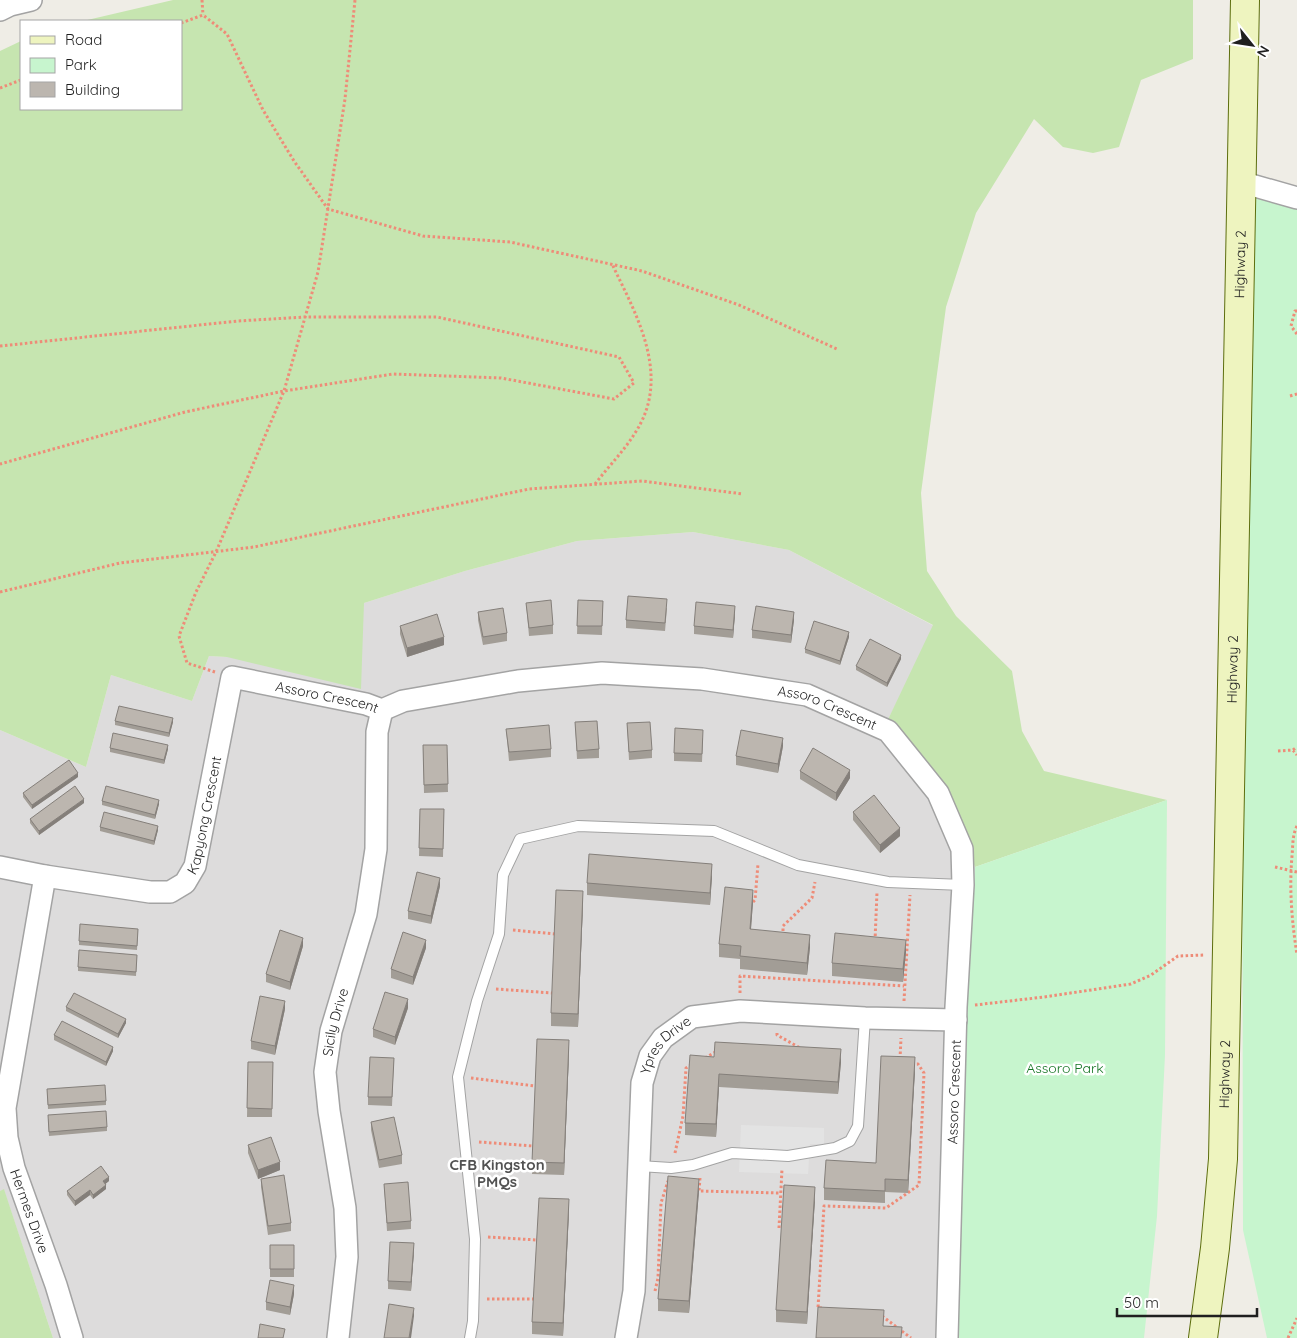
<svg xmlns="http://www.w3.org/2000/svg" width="1297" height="1338" viewBox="0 0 1297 1338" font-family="Quicksand,sans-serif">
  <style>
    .residential { fill: #dddcdc }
    .grass { fill: #c6e5b0 }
    .park { fill: #c7f5ce }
    .parking { fill: #e3e3e3 }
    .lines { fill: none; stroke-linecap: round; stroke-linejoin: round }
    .lane-casing { stroke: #a3a3a3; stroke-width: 12 }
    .street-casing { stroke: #a3a3a3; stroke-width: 24 }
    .secondary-casing { stroke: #5d6e0e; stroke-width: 30 }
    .path { stroke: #ee8c78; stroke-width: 3; stroke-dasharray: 2.5 2.5; stroke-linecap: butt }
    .lane { stroke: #fff; stroke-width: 10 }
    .street { stroke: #fff; stroke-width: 21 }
    .secondary { stroke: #eef4bf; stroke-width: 28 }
    .wall { fill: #a29d96 }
    .shaded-wall { fill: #847f7a }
    .building { fill: #bcb6af; stroke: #847f7a }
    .labels { text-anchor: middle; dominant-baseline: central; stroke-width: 5; stroke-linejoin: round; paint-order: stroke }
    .street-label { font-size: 14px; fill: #1f1f1f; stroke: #fff }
    .park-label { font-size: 14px; fill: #157524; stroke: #fff }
    .neighbourhood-label { font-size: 15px; font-weight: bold; fill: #525252; stroke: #fff }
  </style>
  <rect width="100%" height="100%" fill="#efede6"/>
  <path class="residential" d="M 693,532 L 789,550 L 934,626 L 882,732 L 949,811 L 975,867 L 966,1027 L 954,1338 L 53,1338 L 4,1190 L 0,1191 L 0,730 L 86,767 L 111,675 L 192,701 L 209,656 L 227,657 L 364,603 L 465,571 L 577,541 Z"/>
  <path class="grass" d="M 173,0 L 1193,0 L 1193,59 L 1141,80 L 1119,147 L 1093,153 L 1063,147 L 1034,119 L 976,213 L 946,307 L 921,493 L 927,571 L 956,616 L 1012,671 L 1022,731 L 1044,771 L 1167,800 L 975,867 L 949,811 L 882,732 L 933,625 L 789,550 L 693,532 L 577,541 L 465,571 L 364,603 L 361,689 L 227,657 L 209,656 L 192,701 L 111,675 L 86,767 L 0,730 L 0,51 L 21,41 L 21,109 L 181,109 L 181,21 L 83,21 Z
    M 4,1189 L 53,1338 L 0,1338 L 0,1191 Z"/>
  <path class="park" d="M 1241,182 L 1297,198 L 1297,1338 L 1267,1338 L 1243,1230 Z
    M 1167,800 L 1165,1055 L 1157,1216 L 1144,1338 L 956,1338 L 966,1027 L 975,867 Z"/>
  <path class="parking" d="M 741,1125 L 824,1128 L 824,1144 L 810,1144 L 808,1174 L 739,1172 Z"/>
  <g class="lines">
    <defs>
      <path id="lane" d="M 639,1166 L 671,1168 L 693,1165 L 732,1153 L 788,1156 L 835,1148 L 850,1141 L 858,1126 L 865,1018
        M 470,1338 L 473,1321 L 475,1239 L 458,1077 L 477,1001 L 499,934 L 503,875 L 520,839 L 578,826 L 714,831 L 798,865 L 888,882 L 963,885"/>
      <g id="street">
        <path d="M 0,10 L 10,5 L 31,0"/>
        <path d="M 1241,182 L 1297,198"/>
        <path id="s1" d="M 0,867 L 45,876 L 150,892 L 170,892 L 185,883 L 195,866 L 232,677 L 366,704 L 382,710 L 403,701 L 518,681 L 602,673 L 702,679 L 807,695 L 888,731 L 938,793 L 962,849 L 963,885 L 956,1007 L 947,1338"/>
        <path id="s2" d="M 45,876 L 5,1108 L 7,1138 L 14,1168 L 56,1285 L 72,1338"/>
        <path id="s3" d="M 338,1338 L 347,1257 L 345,1208 L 329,1111 L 325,1072 L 331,1031 L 366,914 L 376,849 L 377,732 L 382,710"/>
        <path id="s4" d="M 626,1338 L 634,1291 L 642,1083 L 650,1056 L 663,1038 L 692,1017 L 740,1011 L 865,1018 L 956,1020"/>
      </g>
      <g id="secondary">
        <path id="s5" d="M 1203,1338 L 1215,1248 L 1223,1159 L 1245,0"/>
      </g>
    </defs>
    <use href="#lane" class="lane-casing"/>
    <use href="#street" class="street-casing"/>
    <use href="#secondary" class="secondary-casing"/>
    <path class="path" d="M 202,0 L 203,15
      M 181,23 L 203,15 L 227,34 L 263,110 L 294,161 L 328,209 L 423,236 L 510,242 L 642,271 L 739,305 L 837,349
      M 0,88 L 21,80
      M 1297,311 L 1295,311 L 1291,326 L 1297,334
      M 0,346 L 238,321 L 305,317 L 437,317 L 619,357 L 634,383 L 614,399 L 501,378 L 393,374 L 284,391 L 185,412 L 0,464
      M 1290,396 L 1297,394
      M 595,484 C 608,467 624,451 635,433 C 672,377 637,316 612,264
      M 0,592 L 120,563 L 254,547 L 529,489 L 642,481 L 743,494
      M 215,672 L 187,663 L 179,636 L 196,592 L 216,552 L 284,391 L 318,272 L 345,99 L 355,0
      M 1293,750 L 1297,755
      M 1278,751 L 1293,750 L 1297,747
      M 1297,826 C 1292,836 1293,846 1292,856 C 1289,890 1292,922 1297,955
      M 1275,867 L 1297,872
      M 753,902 L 755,900 L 758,864
      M 513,930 L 555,934
      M 783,936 L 783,926 L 812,898 L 815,882
      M 875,941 L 877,892
      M 496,989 L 552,993
      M 740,993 L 740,976 L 904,986
      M 904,1001 L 910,895
      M 975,1005 L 1044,997 L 1131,984 L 1151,975 L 1178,956 L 1205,955
      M 777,1033 L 777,1035 L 802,1049
      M 705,1058 L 717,1051
      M 900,1059 L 901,1038
      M 471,1078 L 535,1086
      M 479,1142 L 533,1146
      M 675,1153 L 683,1116 L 686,1068 L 691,1065
      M 700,1178 L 699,1191 L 781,1193
      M 779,1228 L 782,1169
      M 488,1237 L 537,1240
      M 655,1291 L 658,1278 L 661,1203 L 668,1181
      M 487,1299 L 534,1299
      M 822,1308 L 818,1308 L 824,1206 L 886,1208 L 919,1185 L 924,1073 L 918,1064 L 913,1064
      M 882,1316 L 911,1338
      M 1288,1338 L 1297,1318"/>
    <use href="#lane" class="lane"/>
    <use href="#street" class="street"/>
    <use href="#secondary" class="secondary"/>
  </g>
  <path class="wall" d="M 578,600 L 603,601 L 602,635 L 577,634 Z
    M 526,603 L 553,625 L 553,634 L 529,636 Z
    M 667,608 L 665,631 L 626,628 L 626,620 Z
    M 478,612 L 507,633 L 507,641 L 483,645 L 478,620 Z
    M 735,614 L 733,638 L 694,634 L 694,626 Z
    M 794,620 L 791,643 L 752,638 L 752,630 Z
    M 400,626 L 444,645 L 407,657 L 400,634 Z
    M 849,637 L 840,665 L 805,653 L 805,649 Z
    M 901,659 L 887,687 L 856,670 L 856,666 Z
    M 115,721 L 173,722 L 169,737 L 115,725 Z
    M 575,722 L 599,749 L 599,758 L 577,759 Z
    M 627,723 L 652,750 L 652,758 L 629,760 Z
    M 506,729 L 551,749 L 551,757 L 509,761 Z
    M 703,738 L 702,762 L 674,761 L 674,753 Z
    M 423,745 L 447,745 L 448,792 L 424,793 Z
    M 783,746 L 778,773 L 736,765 L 736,756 Z
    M 110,748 L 168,749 L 164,764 L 110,752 Z
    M 800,771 L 850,778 L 836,801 L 800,779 Z
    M 78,777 L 32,809 L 23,797 L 23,793 Z
    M 102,801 L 159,804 L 155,819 L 102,805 Z
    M 84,803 L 39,835 L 30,823 L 30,819 Z
    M 420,809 L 444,809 L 443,857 L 419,856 Z
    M 853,812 L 900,836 L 880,853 L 853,820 Z
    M 100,827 L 158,830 L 154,845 L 100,831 Z
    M 712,876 L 710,905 L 587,895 L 587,883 Z
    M 440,886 L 431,924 L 408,919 L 408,911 Z
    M 753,902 L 751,929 L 810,947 L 807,975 L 740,969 L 740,959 L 719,957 L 719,944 Z
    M 583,904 L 578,1027 L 551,1026 L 551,1013 Z
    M 138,929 L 137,950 L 79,945 L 79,941 Z
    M 303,946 L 290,990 L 266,982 L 266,974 Z
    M 426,948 L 413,985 L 391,978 L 391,969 Z
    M 906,952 L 903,982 L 832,976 L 832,963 Z
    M 137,955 L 136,976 L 78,971 L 78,967 Z
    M 66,1007 L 126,1023 L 118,1038 L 66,1011 Z
    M 408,1008 L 395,1045 L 373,1037 L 373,1029 Z
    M 285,1009 L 275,1055 L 251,1049 L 251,1041 Z
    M 54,1035 L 113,1051 L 106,1066 L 54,1040 Z
    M 569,1053 L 564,1175 L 532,1174 L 532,1162 Z
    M 714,1057 L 841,1062 L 838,1094 L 719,1087 L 716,1137 L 685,1135 L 685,1123 Z
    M 394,1058 L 392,1106 L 368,1105 L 368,1097 Z
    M 248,1062 L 273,1062 L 272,1117 L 247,1117 Z
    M 915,1070 L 908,1193 L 885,1192 L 885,1203 L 824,1200 L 824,1188 L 876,1163 Z
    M 47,1089 L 106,1101 L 106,1105 L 48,1109 Z
    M 48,1119 L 107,1127 L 107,1131 L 49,1136 Z
    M 371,1122 L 402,1155 L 402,1164 L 379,1168 L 371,1130 Z
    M 248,1145 L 280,1170 L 258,1179 L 248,1153 Z
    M 261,1179 L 291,1223 L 291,1231 L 268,1235 L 261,1187 Z
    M 109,1181 L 105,1184 L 106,1189 L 93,1199 L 90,1195 L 75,1206 L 67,1195 L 67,1191 Z
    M 384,1184 L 411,1221 L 411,1229 L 387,1231 Z
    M 699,1191 L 689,1313 L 658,1311 L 658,1299 Z
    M 815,1199 L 807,1324 L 776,1322 L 776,1310 Z
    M 569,1211 L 563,1336 L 532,1334 L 532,1322 Z
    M 270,1245 L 294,1245 L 294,1277 L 270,1277 Z
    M 414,1251 L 411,1291 L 388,1289 L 388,1281 Z
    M 294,1294 L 290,1315 L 266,1310 L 266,1302 Z"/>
  <path class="shaded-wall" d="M 735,606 L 735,614 L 733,638 L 733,630 Z
    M 794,612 L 794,620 L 791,643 L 791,635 Z
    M 849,632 L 849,637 L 840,665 L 840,661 Z
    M 444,637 L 444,645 L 407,657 L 407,648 Z
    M 901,655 L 901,659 L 887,687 L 887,683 Z
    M 173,718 L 173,722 L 169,737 L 169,733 Z
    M 783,738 L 783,746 L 778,773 L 778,764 Z
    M 168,745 L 168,749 L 164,764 L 164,760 Z
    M 850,770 L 850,778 L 836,801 L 836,793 Z
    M 78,773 L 78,777 L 32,809 L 32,805 Z
    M 84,799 L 84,803 L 39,835 L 39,831 Z
    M 159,800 L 159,804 L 155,819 L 155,815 Z
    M 158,826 L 158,830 L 154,845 L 154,841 Z
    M 900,828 L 900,836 L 880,853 L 880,845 Z
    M 712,864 L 712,876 L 710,905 L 710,893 Z
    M 440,878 L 440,886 L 431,924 L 431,916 Z
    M 753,890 L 753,902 L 750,941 L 750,929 Z
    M 583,891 L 583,904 L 578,1027 L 578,1014 Z
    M 810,935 L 810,947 L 807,975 L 807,963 Z
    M 303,938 L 303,946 L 290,990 L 290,982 Z
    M 426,940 L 426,948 L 413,985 L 413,977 Z
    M 906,940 L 906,952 L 903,982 L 903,969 Z
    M 408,999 L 408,1008 L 395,1045 L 395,1037 Z
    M 285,1001 L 285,1009 L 275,1055 L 275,1046 Z
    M 126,1019 L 126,1023 L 118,1038 L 118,1034 Z
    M 569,1040 L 569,1053 L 564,1175 L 564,1163 Z
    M 113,1047 L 113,1051 L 106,1066 L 106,1062 Z
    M 841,1049 L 841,1062 L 838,1094 L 838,1082 Z
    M 915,1057 L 915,1070 L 908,1193 L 908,1180 Z
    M 719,1074 L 719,1087 L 716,1137 L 716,1124 Z
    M 280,1162 L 280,1170 L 258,1179 L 258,1170 Z
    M 109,1177 L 109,1181 L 103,1186 L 103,1181 Z
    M 699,1179 L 699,1191 L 689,1313 L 689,1301 Z
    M 106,1185 L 106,1189 L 93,1199 L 93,1195 Z
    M 815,1187 L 815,1199 L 807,1324 L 807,1312 Z
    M 90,1190 L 90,1195 L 75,1206 L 75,1201 Z
    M 569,1199 L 569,1211 L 563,1336 L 563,1323 Z
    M 414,1243 L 414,1251 L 411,1291 L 411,1282 Z
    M 294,1285 L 294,1294 L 290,1315 L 290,1307 Z
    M 414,1308 L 414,1316 L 411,1338 L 409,1338 Z"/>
  <path class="building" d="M 628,596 L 667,599 L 665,623 L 626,620 Z
    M 551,600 L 553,625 L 529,628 L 526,603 Z
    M 578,600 L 603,601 L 602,626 L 577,626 Z
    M 696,602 L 735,606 L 733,630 L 694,626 Z
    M 756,606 L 794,612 L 791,635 L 752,630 Z
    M 503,608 L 507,633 L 483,637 L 478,612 Z
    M 437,614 L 444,637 L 407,648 L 400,626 Z
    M 814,621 L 849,632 L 840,661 L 805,649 Z
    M 870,639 L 901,655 L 887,683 L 856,666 Z
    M 119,706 L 173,718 L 169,733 L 115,721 Z
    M 597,721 L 599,749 L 577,751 L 575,722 Z
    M 650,722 L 652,750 L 629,752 L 627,723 Z
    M 549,725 L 551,749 L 509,752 L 506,729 Z
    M 675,728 L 703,730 L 702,754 L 674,753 Z
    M 741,730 L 783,738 L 778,764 L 736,756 Z
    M 113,733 L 168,745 L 164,760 L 110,748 Z
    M 423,745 L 447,745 L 448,784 L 424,785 Z
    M 813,748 L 850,770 L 836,793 L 800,771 Z
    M 69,760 L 78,773 L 32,805 L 23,793 Z
    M 75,786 L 84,799 L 39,831 L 30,819 Z
    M 106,786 L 159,800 L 155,815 L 102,801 Z
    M 874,795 L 900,828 L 880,845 L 853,812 Z
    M 420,809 L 444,809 L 443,849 L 419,848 Z
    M 104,812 L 158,826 L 154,841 L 100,827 Z
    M 589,854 L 712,864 L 710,893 L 587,883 Z
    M 417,872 L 440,878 L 431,916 L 408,911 Z
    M 725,887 L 753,890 L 750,929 L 810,935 L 807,963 L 740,956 L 741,946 L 719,944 Z
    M 556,890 L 583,891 L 578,1014 L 551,1013 Z
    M 80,924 L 138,929 L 137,946 L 79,941 Z
    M 280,930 L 303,938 L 290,982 L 266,974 Z
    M 403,932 L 426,940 L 413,977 L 391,969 Z
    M 835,933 L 906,940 L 903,969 L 832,963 Z
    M 79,950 L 137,955 L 136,972 L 78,967 Z
    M 385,992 L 408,999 L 395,1037 L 373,1029 Z
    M 74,993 L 126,1019 L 118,1034 L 66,1007 Z
    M 260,996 L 285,1001 L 275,1046 L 251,1041 Z
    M 62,1021 L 113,1047 L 106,1062 L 54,1035 Z
    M 537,1039 L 569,1040 L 564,1163 L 532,1162 Z
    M 715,1042 L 841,1049 L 838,1082 L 719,1074 L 716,1124 L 685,1123 L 690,1055 L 714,1057 Z
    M 881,1056 L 915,1057 L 908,1180 L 885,1179 L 885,1191 L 824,1188 L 826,1160 L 876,1163 Z
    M 370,1057 L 394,1058 L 392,1097 L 368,1097 Z
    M 248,1062 L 273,1062 L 272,1109 L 247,1108 Z
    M 105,1085 L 106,1101 L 48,1105 L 47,1089 Z
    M 106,1111 L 107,1127 L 49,1132 L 48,1115 Z
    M 394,1117 L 402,1155 L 379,1160 L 371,1122 Z
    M 271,1137 L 280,1162 L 258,1170 L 248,1145 Z
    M 101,1166 L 109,1177 L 103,1181 L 106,1185 L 93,1195 L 90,1190 L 75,1201 L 67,1191 Z
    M 284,1175 L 291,1223 L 268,1226 L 261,1179 Z
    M 668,1176 L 699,1179 L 689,1301 L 658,1299 Z
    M 408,1182 L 411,1221 L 387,1223 L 384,1184 Z
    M 784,1185 L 815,1187 L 807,1312 L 776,1310 Z
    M 539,1198 L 569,1199 L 563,1323 L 532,1322 Z
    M 390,1242 L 414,1243 L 411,1282 L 388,1281 Z
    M 270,1245 L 294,1245 L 294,1269 L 270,1269 Z
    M 270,1280 L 294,1285 L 290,1307 L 266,1302 Z
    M 389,1304 L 414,1308 L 409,1338 L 384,1338 Z
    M 818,1307 L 884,1310 L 883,1326 L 902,1327 L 901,1338 L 816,1338 Z
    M 260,1324 L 285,1329 L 283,1338 L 258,1338 Z"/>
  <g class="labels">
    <g class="street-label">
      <text stroke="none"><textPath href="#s5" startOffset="1075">Highway 2</textPath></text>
      <text stroke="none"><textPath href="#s5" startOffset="670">Highway 2</textPath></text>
      <text stroke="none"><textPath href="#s1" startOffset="499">Assoro Crescent</textPath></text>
      <text stroke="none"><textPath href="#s1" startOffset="1009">Assoro Crescent</textPath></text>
      <text stroke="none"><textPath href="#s1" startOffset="261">Kapyong Crescent</textPath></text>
      <text stroke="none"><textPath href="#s3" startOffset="319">Sicily Drive</textPath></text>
      <text stroke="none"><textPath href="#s4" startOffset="302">Ypres Drive</textPath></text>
      <text stroke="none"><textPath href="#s5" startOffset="265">Highway 2</textPath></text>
      <text transform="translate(954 1092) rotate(-88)">Assoro Crescent</text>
      <text stroke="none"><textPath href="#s2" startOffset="342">Hermes Drive</textPath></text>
    </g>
    <g class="park-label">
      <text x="1065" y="1068">Assoro Park</text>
    </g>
    <g class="neighbourhood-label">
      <text x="497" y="1164">CFB Kingston<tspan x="497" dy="17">PMQs</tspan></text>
    </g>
  </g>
  <rect x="20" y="20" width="162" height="90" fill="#ffffff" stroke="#a5a5a5"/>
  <rect x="30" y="36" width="25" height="8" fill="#eef4bf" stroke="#a5a5a5"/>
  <text x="65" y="45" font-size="15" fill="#1f1f1f">Road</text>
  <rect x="30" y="58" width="25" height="15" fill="#c7f5ce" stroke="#a5a5a5"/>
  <text x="65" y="70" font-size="15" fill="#1f1f1f">Park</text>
  <rect x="30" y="82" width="25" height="15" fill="#bcb6af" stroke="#a5a5a5"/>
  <text x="65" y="95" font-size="15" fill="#1f1f1f">Building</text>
  <g transform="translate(1252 45) rotate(120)" stroke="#ffffff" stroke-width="4" paint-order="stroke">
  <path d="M0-4L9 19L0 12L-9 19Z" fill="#1f1f1f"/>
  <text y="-8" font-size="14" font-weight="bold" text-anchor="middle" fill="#1f1f1f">N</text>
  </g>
  <path d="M1117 1308v8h140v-8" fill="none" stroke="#1f1f1f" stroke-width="2.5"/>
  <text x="1124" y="1308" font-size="15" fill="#1f1f1f" stroke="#ffffff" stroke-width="4" paint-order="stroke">50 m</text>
</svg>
